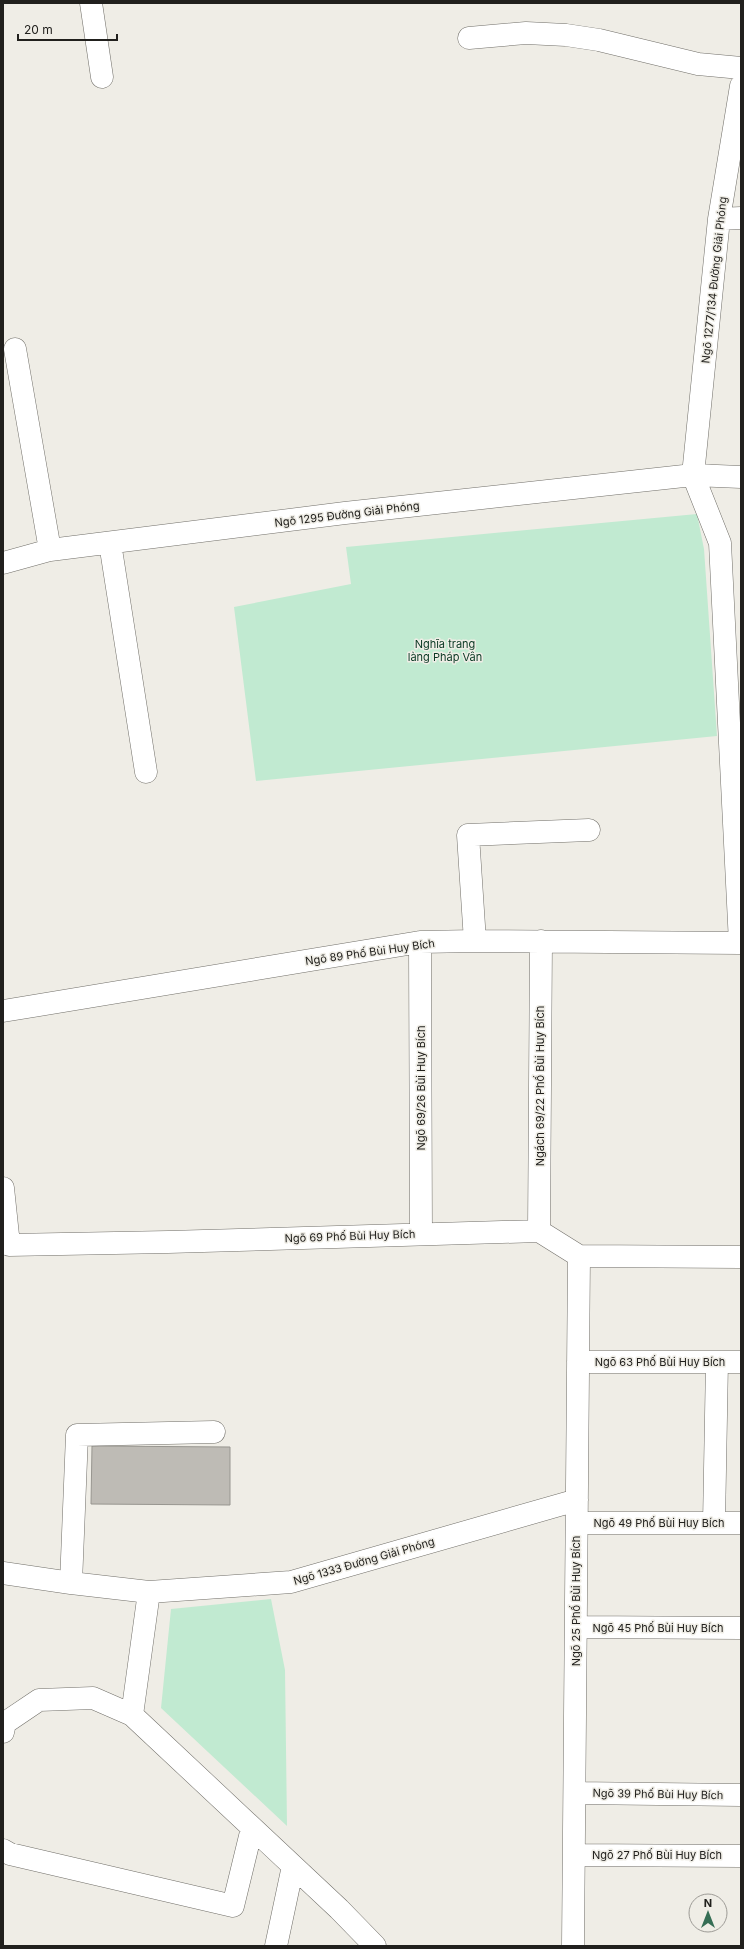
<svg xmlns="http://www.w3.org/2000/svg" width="744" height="1949" viewBox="0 0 744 1949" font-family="Inter,sans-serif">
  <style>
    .green { fill: #c1ead1 }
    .building { fill: #bebbb5; stroke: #989690 }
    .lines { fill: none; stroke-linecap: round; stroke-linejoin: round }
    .minor-casing { stroke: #716f69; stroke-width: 23 }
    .minor { stroke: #fff; stroke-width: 22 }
    .labels { text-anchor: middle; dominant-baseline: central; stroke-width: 3; stroke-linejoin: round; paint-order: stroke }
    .street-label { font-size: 11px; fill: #21201d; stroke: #efede6 }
    .park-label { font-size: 11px; fill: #093823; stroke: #efede6 }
  </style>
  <rect width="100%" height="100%" fill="#efede6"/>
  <path class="green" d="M 697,514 L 704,549 L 717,736 L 256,781 L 234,607 L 351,584 L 346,547 Z
    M 271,1599 L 285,1670 L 287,1826 L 161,1708 L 171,1609 Z"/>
  <path class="building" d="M 92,1446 L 230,1447 L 230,1505 L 91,1504 Z"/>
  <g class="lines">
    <defs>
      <path id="minor" d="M 91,3 L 102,77
        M 469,38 L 526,33 L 566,35 L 599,40 L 698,64 L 741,68
        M 719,219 L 741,218
        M 15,349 L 50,550
        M 110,543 L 146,772
        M 3,563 L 50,550 L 345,513 L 693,475 L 741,477
        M 475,941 L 468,835 L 589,830
        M 420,942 L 421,1234
        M 740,943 L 720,543 L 693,475 L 719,219 L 741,86
        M 3,1011 L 420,942 L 475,941 L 741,943
        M 3,1188 L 9,1245 L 168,1242 L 539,1231 L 579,1256 L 741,1257
        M 539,1231 L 541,941
        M 578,1362 L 741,1362
        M 577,1523 L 741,1523
        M 714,1523 L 717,1362
        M 3,1573 L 71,1583 L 149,1592 L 291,1582 L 577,1500
        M 71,1583 L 77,1435 L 214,1432
        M 576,1627 L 741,1628
        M 132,1715 L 149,1592
        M 3,1732 L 5,1723 L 39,1700 L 93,1698 L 132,1715 L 339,1909 L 375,1946
        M 575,1793 L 741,1795
        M 3,1850 L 10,1854 L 233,1906 L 252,1828
        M 574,1855 L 741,1856
        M 276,1946 L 293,1866
        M 573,1946 L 579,1256"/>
    </defs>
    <use href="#minor" class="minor-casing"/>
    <use href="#minor" class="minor"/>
  </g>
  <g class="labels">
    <g class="street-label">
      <text transform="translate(714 280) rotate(-84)">Ngõ 1277/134 Đường Giải Phóng</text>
      <text transform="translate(347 514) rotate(-7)">Ngõ 1295 Đường Giải Phóng</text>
      <text transform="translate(370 952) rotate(-8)">Ngõ 89 Phố Bùi Huy Bích</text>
      <text transform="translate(540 1086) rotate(-90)">Ngách 69/22 Phố Bùi Huy Bích</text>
      <text transform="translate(421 1088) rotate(-90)">Ngõ 69/26 Bùi Huy Bích</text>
      <text transform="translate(350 1236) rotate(-2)">Ngõ 69 Phố Bùi Huy Bích</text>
      <text x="660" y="1362">Ngõ 63 Phố Bùi Huy Bích</text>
      <text x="659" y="1523">Ngõ 49 Phố Bùi Huy Bích</text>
      <text transform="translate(364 1561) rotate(-16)">Ngõ 1333 Đường Giải Phóng</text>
      <text transform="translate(576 1601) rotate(-90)">Ngõ 25 Phố Bùi Huy Bích</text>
      <text x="658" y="1628">Ngõ 45 Phố Bùi Huy Bích</text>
      <text transform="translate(658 1794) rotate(1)">Ngõ 39 Phố Bùi Huy Bích</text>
      <text x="657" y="1855">Ngõ 27 Phố Bùi Huy Bích</text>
    </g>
    <g class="park-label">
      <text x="445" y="644">Nghĩa trang<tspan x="445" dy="13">làng Pháp Vân</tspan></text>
    </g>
  </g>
  <rect width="744" height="1949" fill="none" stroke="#21201d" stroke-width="8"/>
  <g transform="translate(708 1913)"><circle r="19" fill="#efede6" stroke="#9d9b96"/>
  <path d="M0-3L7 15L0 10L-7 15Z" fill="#366e55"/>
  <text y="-6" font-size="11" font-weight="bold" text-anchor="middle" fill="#21201d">N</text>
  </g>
  <path d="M18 34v6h99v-6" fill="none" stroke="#21201d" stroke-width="2"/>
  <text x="24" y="34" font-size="12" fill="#21201d" stroke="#efede6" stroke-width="3" paint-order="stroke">20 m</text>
</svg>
